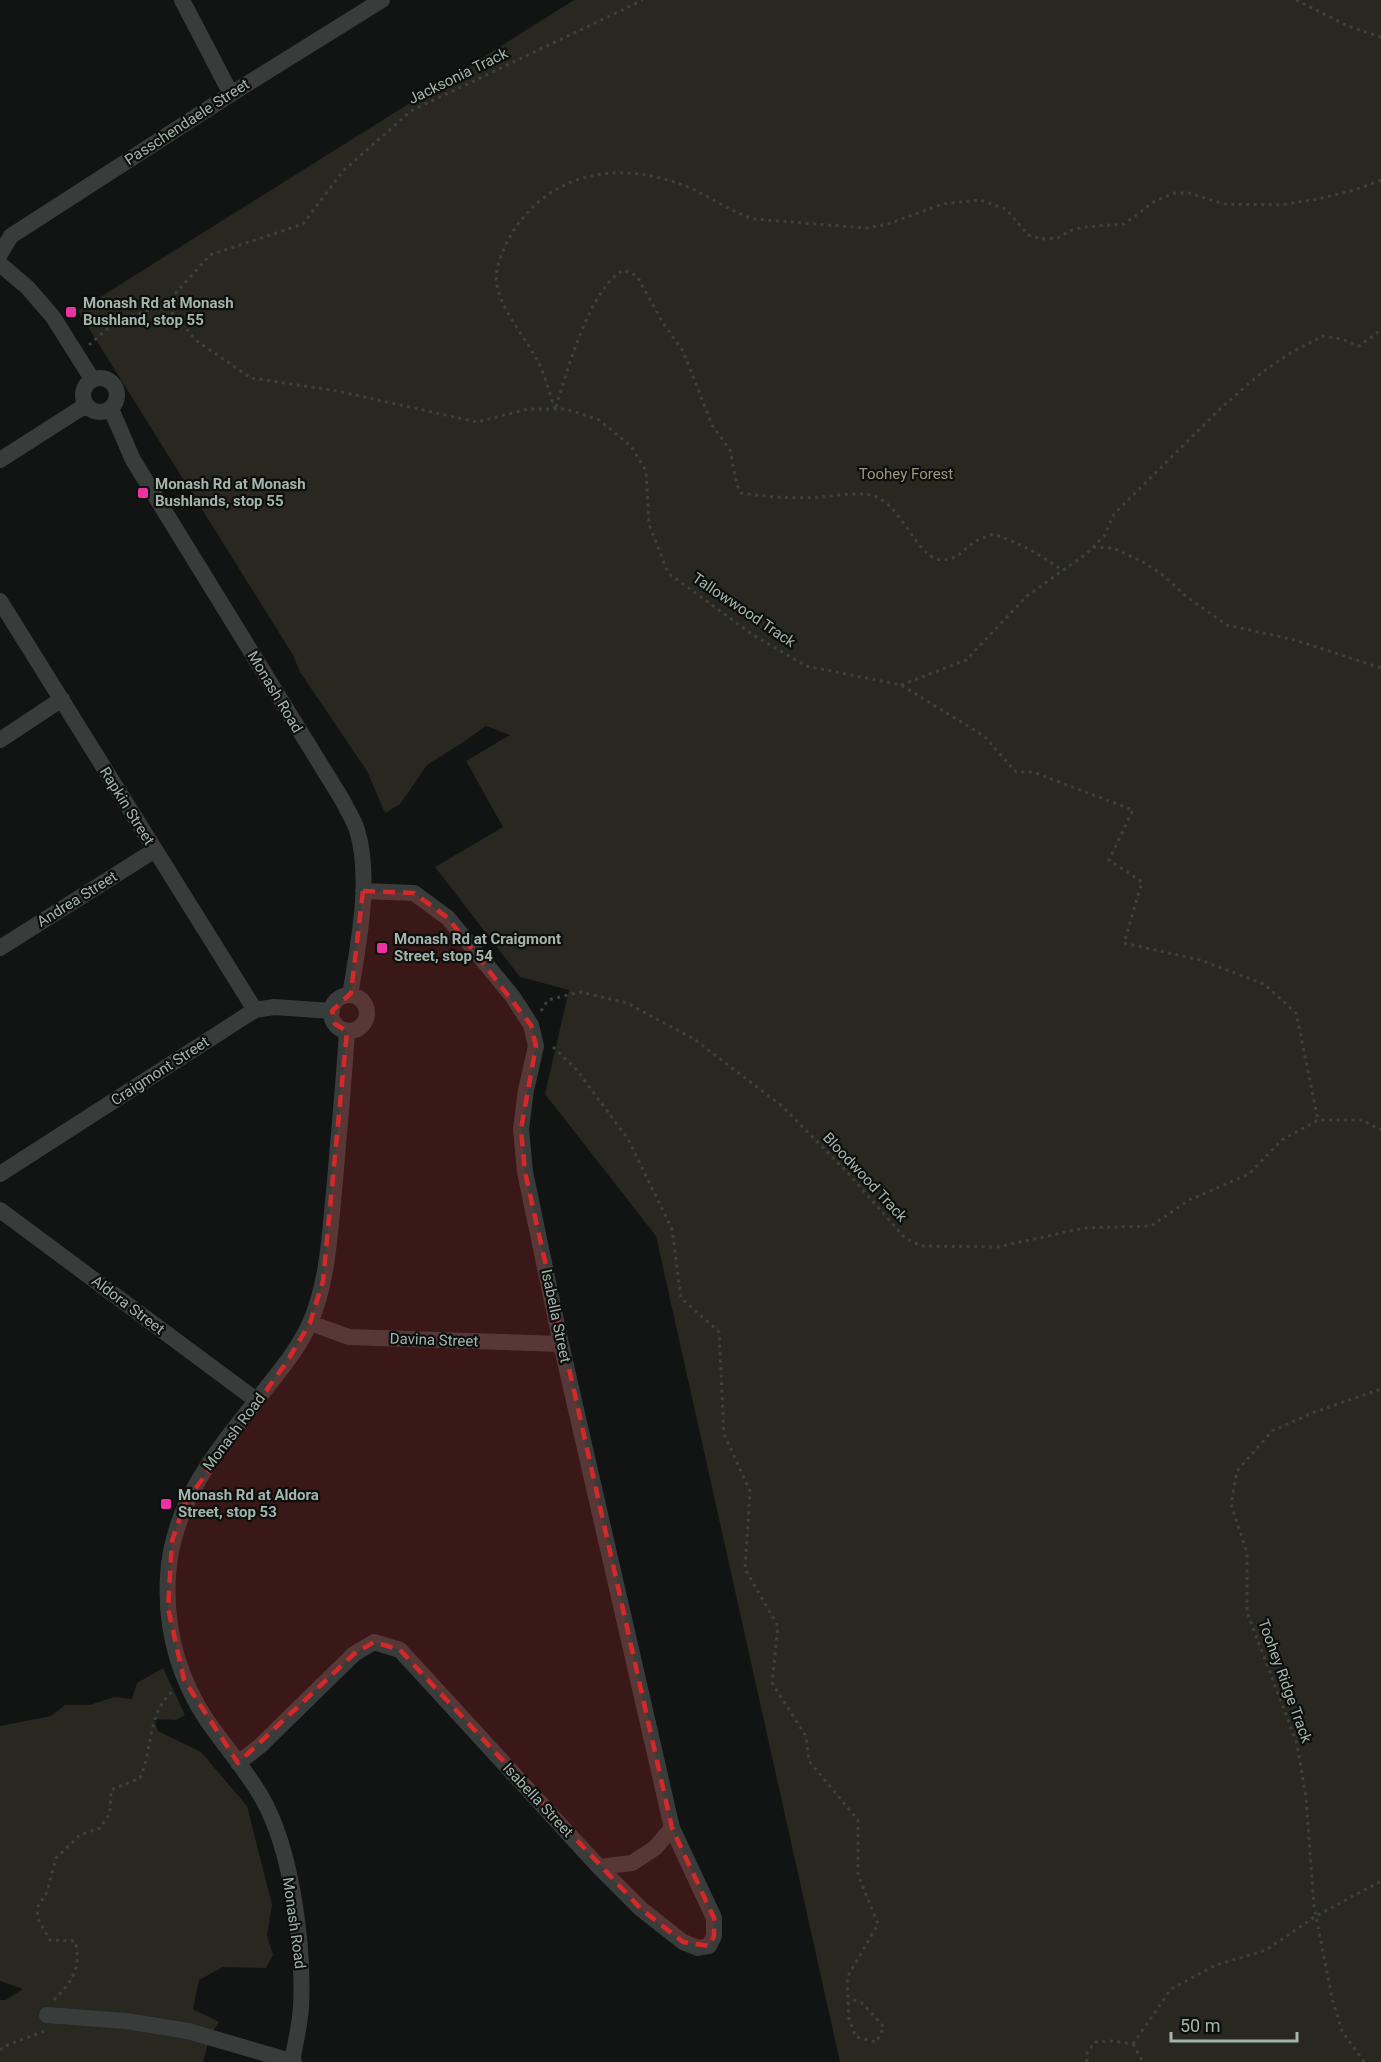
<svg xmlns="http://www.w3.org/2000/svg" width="1381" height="2062" viewBox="0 0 1381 2062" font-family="Roboto,sans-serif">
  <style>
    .green { fill: #282720 }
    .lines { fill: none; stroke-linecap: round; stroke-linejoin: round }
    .path { stroke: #3b413e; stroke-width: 3; stroke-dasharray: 3 4.5; stroke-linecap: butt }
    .minor { stroke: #383d3b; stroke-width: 16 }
    .marked { fill: #d62828; fill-opacity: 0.2; stroke: #d62828; stroke-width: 4.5; stroke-dasharray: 12 8; stroke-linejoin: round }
    .poi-dot { fill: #ed31a3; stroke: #0d0f0e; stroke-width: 2 }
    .labels { text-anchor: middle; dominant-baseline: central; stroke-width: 4.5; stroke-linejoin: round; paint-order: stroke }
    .street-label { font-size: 15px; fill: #a4b4ab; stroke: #0d0f0e }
    .poi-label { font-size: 15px; font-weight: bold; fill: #a4b4ab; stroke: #0d0f0e; text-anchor: start }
    .park-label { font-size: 15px; fill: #9f977b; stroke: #0d0f0e }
  </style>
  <rect width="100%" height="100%" fill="#121413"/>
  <path class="green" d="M 574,0 L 1381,0 L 1381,2062 L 840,2062 L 656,1236 L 545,1094 L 569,990 L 520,977 L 435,867 L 503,827 L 466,761 L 510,735 L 486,726 L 462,743 L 427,765 L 400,804 L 385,813 L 367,771 L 300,672 L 293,655 L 78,311 Z
    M 163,1668 L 185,1715 L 176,1720 L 154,1719 L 158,1731 L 201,1752 L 247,1806 L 272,1905 L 267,1936 L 273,1955 L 266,1968 L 223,1967 L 199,1980 L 193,2009 L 219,2022 L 210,2036 L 203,2062 L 0,2062 L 0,2000 L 6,2000 L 23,1989 L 0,1981 L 0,1726 L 51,1716 L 65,1705 L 90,1705 L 114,1697 L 132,1699 L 137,1683 Z"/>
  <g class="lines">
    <path class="path" d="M 1296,0 L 1348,26 L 1381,37
      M 165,305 L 210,255 L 303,224 L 343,171 L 411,111 L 643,0
      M 89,345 L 116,321 L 165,305 L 197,341 L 251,378 L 337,391 L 477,422 L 528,409 L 566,409 L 599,420 L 631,446 L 646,471 L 649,524 L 668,573 L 753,635 L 806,666 L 901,685 L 984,736 L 1016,772 L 1033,772 L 1133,810 L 1109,860 L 1142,882 L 1124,943 L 1200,960 L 1264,984 L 1296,1013 L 1318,1120
      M 556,407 C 567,371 590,287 624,270 L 637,276 L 663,323 L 683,351 L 712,425 L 730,450 L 737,485 L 741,493 C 767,497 794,499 820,497 C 836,496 854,492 871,495 C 903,503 917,562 944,560 C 958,559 965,548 976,541 C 981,538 987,537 993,534 C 1022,544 1038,553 1063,571
      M 555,409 C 549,393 545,373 536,358 C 523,334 503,313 497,286 C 492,267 510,233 522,219 C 564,167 629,163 688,187 C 711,197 731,212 754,219 L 866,228 L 888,224 L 943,204 L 980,200 L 1006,209 L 1028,235 L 1042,239 L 1058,238 L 1069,231 L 1084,227 L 1124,224 L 1155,201 L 1175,193 L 1189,193 L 1224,204 L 1280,205 L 1318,199 L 1355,190 L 1381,180
      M 1093,547 L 1113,548 L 1145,563 L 1164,576 L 1187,597 L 1227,625 L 1295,640 L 1381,668
      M 901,685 L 966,660 L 1027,596 L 1086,554 L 1104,536 L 1114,514 L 1221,408 L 1261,373 L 1290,353 L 1323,336 L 1341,339 L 1359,346 L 1381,330
      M 541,1011 L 548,1000 L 580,992 L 627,1003 L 694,1039 L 782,1106 L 846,1171 L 905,1238 L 921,1246 L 998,1247 L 1084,1228 L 1151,1226 L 1189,1200 L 1249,1174 L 1282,1140 L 1318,1120 L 1362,1120 L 1381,1130
      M 553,1047 L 576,1069 L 628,1139 L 672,1229 L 681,1298 L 719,1332 L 724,1434 L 750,1491 L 745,1569 L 778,1626 L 772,1683 L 806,1736 L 809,1761 L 858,1820 L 858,1875 L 878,1924 L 847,1978 L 849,2020 L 856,2037 L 876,2042 L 884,2027 L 862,2003 L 849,1998
      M 54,2000 C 72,1982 82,1967 75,1941 L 50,1940 L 38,1919 L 37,1908 L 47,1892 L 56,1858 L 80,1835 L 100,1828 L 110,1813 L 111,1790 L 140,1778 C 153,1749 147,1713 173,1691
      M 1133,2044 L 1171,1989 L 1216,1965 L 1266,1950 L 1316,1916 L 1381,1881
      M 1133,2044 L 1143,2062
      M 0,2050 C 5,2044 34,2036 44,2031
      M 1087,2062 L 1087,2053 L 1095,2042 L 1112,2041 L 1133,2044
      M 1364,2062 L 1342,2031 L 1332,1998 L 1314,1906 L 1306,1798 L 1297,1744 L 1247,1612 L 1247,1553 L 1231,1504 L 1237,1471 L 1272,1431 L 1312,1413 L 1381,1389"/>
    <path class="minor" d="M 182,0 L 231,94
      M 0,254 L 11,236 L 231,94 L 382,0
      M 0,264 L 28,288 L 53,317 L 92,379
      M83 395a17 17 0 1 1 34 0a17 17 0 1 1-34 0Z
      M 111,409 L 133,460 L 343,801 C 347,810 354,820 357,830 C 372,878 358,947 350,995
      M 0,460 L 86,405
      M 0,601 L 255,1010
      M 0,740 L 62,699
      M 0,948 L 155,850
      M331 1013a18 18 0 1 1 36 0a18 18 0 1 1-36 0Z
      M 0,1174 L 255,1010 L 274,1007 L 332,1011
      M 0,1210 L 256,1400
      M 310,1323 L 349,1337 L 561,1344
      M 238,1763 L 260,1746 L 354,1654 L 374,1642 L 400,1650 L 599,1867 L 641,1909 L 683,1942 L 698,1948 L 709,1946 L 714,1936 L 714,1918 L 672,1828 L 561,1344 L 525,1172 L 521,1129 L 526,1090 L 536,1046 L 531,1025 L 513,997 L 448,918 L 414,893 L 363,891
      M 599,1867 L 632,1863 L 655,1848 L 672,1828
      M 47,2015 L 126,2021 L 188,2031 L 294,2062
      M 292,2062 C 295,2044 300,2025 301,2007 C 304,1946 292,1849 261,1796 C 245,1769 224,1745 206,1719 C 178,1676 165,1627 168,1576 C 172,1504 216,1451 260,1396 C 278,1373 298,1350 310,1323 C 329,1279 330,1228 335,1181 C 339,1131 344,1081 347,1031"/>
  </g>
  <path class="marked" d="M 363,891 L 414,893 L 448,918 L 531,1025 L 536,1046 L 521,1129 L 525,1172 L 672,1828 L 714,1918 L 714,1936 L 709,1946 L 683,1942 L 641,1909 L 400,1650 L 374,1642 L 354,1654 L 238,1763 L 184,1680 L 168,1608 L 172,1541 L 185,1503 L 286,1363 L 310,1323 L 323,1281 L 347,1031 L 335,1024 L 332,1011 L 351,993 Z"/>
  <g class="poi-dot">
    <rect x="65" y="306" width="12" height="12" rx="3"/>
    <rect x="137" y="487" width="12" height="12" rx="3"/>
    <rect x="376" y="942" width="12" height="12" rx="3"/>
    <rect x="160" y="1498" width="12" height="12" rx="3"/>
  </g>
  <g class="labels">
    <g class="street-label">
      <text transform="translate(458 76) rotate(-26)">Jacksonia Track</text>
      <text transform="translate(187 122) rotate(-33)">Passchendaele Street</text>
      <text transform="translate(744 610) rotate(34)">Tallowwood Track</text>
      <text transform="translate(275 692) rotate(59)">Monash Road</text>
      <text transform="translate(127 806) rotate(58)">Rapkin Street</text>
      <text transform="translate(77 899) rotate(-32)">Andrea Street</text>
      <text transform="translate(160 1071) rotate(-33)">Craigmont Street</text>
      <text transform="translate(865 1177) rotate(47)">Bloodwood Track</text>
      <text transform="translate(128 1305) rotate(37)">Aldora Street</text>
      <text transform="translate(556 1316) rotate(78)">Isabella Street</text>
      <text transform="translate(434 1340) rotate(2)">Davina Street</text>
      <text transform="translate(234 1432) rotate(-53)">Monash Road</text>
      <text transform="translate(1285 1681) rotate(70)">Toohey Ridge Track</text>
      <text transform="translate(538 1800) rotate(47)">Isabella Street</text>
      <text transform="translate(294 1923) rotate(82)">Monash Road</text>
    </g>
    <g class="poi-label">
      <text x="83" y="303">Monash Rd at Monash<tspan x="83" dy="17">Bushland, stop 55</tspan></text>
      <text x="155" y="484">Monash Rd at Monash<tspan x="155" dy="17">Bushlands, stop 55</tspan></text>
      <text x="394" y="939">Monash Rd at Craigmont<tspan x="394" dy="17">Street, stop 54</tspan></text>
      <text x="178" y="1495">Monash Rd at Aldora<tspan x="178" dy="17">Street, stop 53</tspan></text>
    </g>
    <g class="park-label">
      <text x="906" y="474">Toohey Forest</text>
    </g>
  </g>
  <path d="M1171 2032v9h126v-9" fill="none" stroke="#a4b4ab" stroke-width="3"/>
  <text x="1180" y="2032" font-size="18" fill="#a4b4ab" stroke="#0d0f0e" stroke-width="4.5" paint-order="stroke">50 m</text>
</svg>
